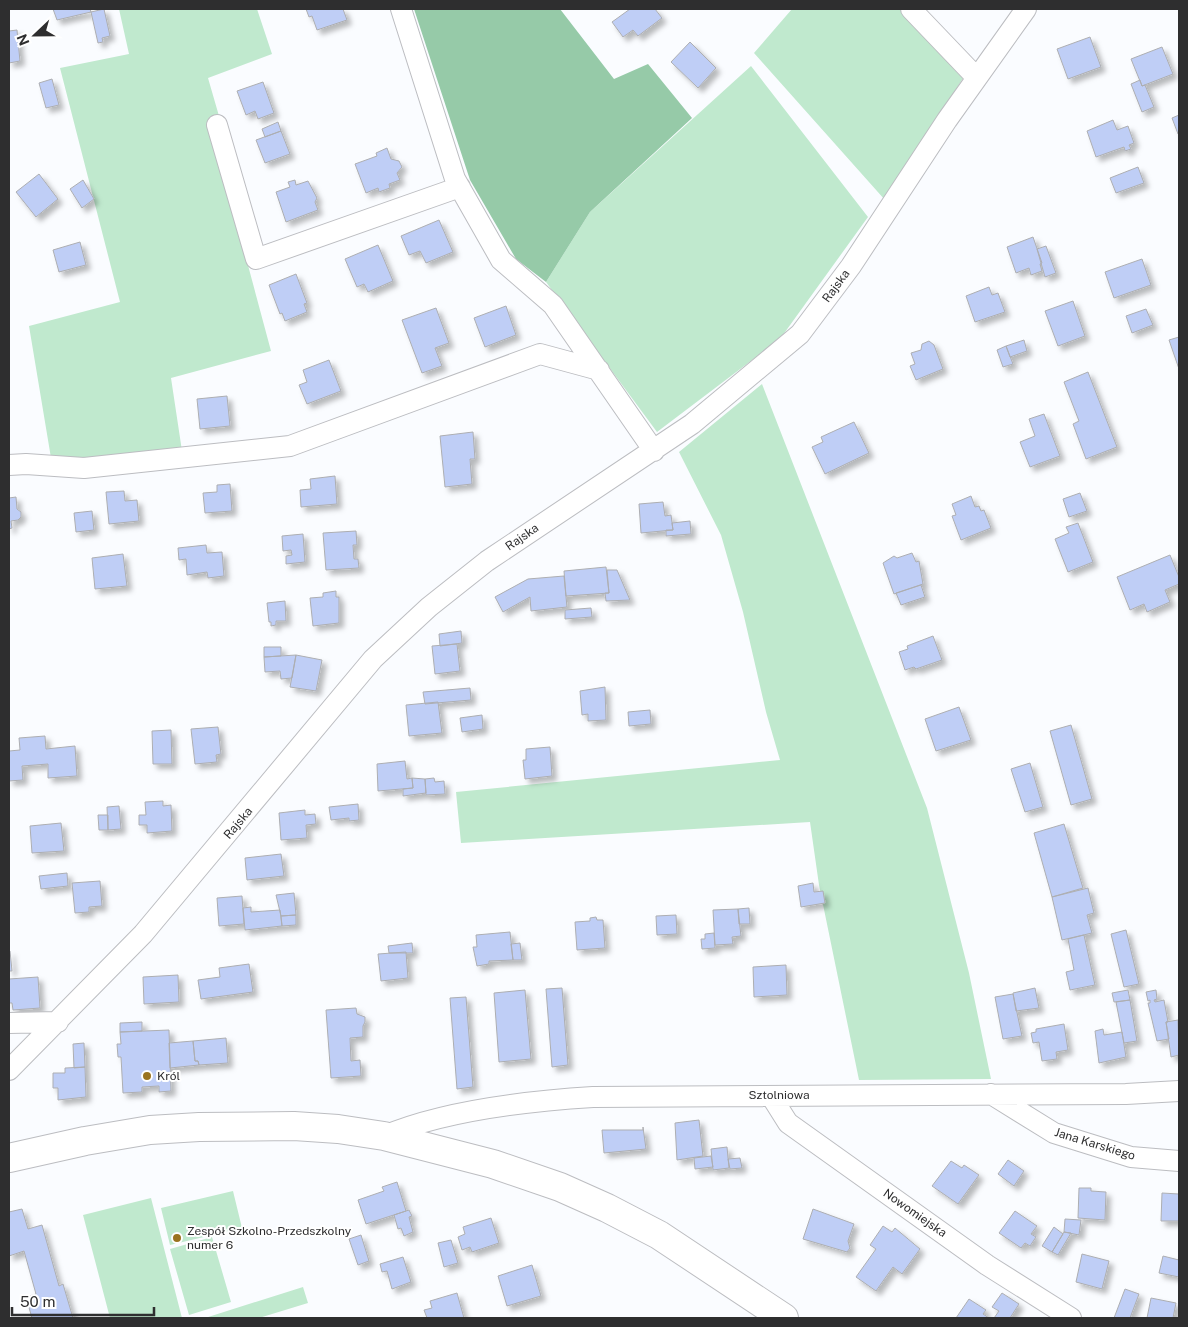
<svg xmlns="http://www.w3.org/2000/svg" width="1188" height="1327" viewBox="0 0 1188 1327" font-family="'Public Sans',sans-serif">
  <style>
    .green { fill: #c0e9ce }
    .forest { fill: #96caa8 }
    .building { fill: #bfcef6; stroke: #adaeb1; filter: url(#shadow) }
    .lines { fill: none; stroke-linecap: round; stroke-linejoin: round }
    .street-casing { stroke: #bcbdc1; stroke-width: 22 }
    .secondary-casing { stroke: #bcbdc1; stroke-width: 30 }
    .street { stroke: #fff; stroke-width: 20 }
    .secondary { stroke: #fff; stroke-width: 28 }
    .poi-dot { fill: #9a731f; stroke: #fff; stroke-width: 2 }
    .labels { text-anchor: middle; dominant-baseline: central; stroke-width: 4; stroke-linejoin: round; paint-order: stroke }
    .street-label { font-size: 12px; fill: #2e2e2f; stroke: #fff }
    .poi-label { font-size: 12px; fill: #2e2e2f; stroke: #fff; text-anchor: start }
  </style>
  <defs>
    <filter id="shadow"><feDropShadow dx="4.5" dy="4.5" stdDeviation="2.5" flood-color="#0004"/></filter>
  </defs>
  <rect width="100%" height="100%" fill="#fafcff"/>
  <path class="green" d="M 119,9 L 257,9 L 272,54 L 208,78 L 219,116 L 209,120 L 271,351 L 171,378 L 182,451 L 75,462 L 51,458 L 29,326 L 120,302 L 60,68 L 129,54 Z
    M 792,9 L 906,9 L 967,72 L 885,200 L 754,53 Z
    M 751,66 L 868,217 L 780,339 L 657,432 L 546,282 L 590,212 Z
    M 762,384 L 927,808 L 969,973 L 991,1079 L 859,1080 L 819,885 L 810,822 L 461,843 L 456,792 L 780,760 L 766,712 L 743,612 L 721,535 L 679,452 Z
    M 233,1191 L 242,1228 L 170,1245 L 161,1208 Z
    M 151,1198 L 182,1318 L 110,1318 L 83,1215 Z
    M 212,1237 L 231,1302 L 189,1315 L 170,1249 Z
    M 303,1287 L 308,1303 L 259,1318 L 205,1318 Z"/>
  <path class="forest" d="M 414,9 L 560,9 L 614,79 L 648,64 L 692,118 L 590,212 L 546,282 L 516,259 L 470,180 Z"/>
  <path class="building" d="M 53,9 L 90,9 L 91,12 L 57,20 Z
    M 104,9 L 110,36 L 102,38 L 103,42 L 98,43 L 91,12 Z
    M 306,9 L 343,9 L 347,20 L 317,30 L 312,16 L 309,17 Z
    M 630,9 L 655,9 L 662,18 L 638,36 L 633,30 L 623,37 L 612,22 Z
    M 17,30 L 20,61 L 9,63 L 9,31 Z
    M 1090,37 L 1101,67 L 1068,79 L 1057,49 Z
    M 690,42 L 716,68 L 698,88 L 671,62 Z
    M 1162,47 L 1173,74 L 1142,86 L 1131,59 Z
    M 52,79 L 59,105 L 46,108 L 39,83 Z
    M 1140,80 L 1142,86 L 1145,85 L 1154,107 L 1142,112 L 1131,84 Z
    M 263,82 L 274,113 L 258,119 L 255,111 L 246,115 L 237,91 Z
    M 1179,115 L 1179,133 L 1178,134 L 1172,118 Z
    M 1113,120 L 1117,130 L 1128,126 L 1134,143 L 1129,145 L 1131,149 L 1125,151 L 1124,147 L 1096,157 L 1087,131 Z
    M 278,122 L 281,131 L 265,137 L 262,129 Z
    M 281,131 L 290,154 L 265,163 L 256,140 Z
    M 387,148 L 391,159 L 399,161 L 402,167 L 397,173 L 400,180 L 389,184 L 390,188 L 379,192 L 378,188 L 366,193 L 355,164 L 377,156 L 376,153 Z
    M 1138,167 L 1144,183 L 1116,193 L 1110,178 Z
    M 39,174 L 58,199 L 36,217 L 16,192 Z
    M 83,180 L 94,199 L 82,208 L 70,189 Z
    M 295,180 L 296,185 L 308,181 L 317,198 L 315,202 L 318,210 L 286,222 L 276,192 L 290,187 L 288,182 Z
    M 439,220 L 453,252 L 426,263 L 420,251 L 409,255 L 401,236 Z
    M 1033,237 L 1042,263 L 1040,264 L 1042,271 L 1031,275 L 1029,268 L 1016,273 L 1007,247 Z
    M 80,242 L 86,265 L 59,272 L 53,250 Z
    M 378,245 L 393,281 L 368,292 L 364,284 L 357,287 L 345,259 Z
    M 1046,246 L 1056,273 L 1045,277 L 1037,249 Z
    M 1142,259 L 1151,285 L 1114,298 L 1105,272 Z
    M 296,274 L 307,303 L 304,304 L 307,312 L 285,321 L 282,313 L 280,314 L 269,285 Z
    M 989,287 L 992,295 L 998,293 L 1005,312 L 975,322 L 966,296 Z
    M 1073,301 L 1085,336 L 1058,346 L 1045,311 Z
    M 506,306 L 516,335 L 485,347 L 474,318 Z
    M 436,308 L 449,343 L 435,348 L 442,366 L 422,373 L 402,320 Z
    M 1146,309 L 1153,325 L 1132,333 L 1126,316 Z
    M 1179,337 L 1179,369 L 1169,340 Z
    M 1024,340 L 1027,351 L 1010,357 L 1006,346 Z
    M 929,341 L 934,345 L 943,369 L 916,380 L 910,366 L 915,364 L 911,353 L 921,350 L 922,344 Z
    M 1006,346 L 1013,364 L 1003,367 L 997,350 Z
    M 329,360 L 341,391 L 307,404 L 299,385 L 307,382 L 303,370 Z
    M 1088,372 L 1117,447 L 1086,459 L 1073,424 L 1079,421 L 1064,382 Z
    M 227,396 L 230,426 L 200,429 L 197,399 Z
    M 1044,414 L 1060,456 L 1030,467 L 1020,442 L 1035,436 L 1029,419 Z
    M 854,422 L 869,453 L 825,474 L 812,447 L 823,442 L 821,437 Z
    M 473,432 L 475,459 L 470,459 L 472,484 L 445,487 L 440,436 Z
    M 335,476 L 337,504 L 301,507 L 300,490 L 311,489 L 310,479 Z
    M 230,484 L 232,511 L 205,513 L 203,493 L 217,492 L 217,485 Z
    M 124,491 L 125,501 L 137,500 L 139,521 L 109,524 L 106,492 Z
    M 1080,493 L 1087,511 L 1069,517 L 1063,499 Z
    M 971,496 L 975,507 L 979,506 L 981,511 L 984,510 L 991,528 L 961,540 L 952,516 L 956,515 L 952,504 Z
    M 16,497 L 17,509 L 21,512 L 21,517 L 18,520 L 11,521 L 12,528 L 9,529 L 9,498 Z
    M 663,502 L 665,516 L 671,515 L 673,530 L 641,533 L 639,504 Z
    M 92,511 L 94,530 L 76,532 L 74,513 Z
    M 690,521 L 691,534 L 666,536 L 666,530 L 673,530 L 672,523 Z
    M 1078,523 L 1093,562 L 1068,572 L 1055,539 L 1069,533 L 1066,527 Z
    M 356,531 L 357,545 L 353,545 L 354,559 L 358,559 L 359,568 L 326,570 L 323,533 Z
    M 303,534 L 305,562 L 286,564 L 286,556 L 292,555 L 291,550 L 283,551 L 282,536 Z
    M 206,545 L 207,553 L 222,552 L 224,576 L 208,578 L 207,572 L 187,575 L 186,559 L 179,560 L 178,548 Z
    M 912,553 L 916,562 L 919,561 L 923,584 L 894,594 L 883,563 L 894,556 L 897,558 Z
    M 123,554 L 127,586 L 95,589 L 92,558 Z
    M 1170,555 L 1179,577 L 1179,584 L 1165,590 L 1170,602 L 1147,612 L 1144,604 L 1130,610 L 1117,577 Z
    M 606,567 L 609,593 L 566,596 L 564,571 Z
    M 607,570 L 617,570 L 630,600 L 606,601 L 605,593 L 609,593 Z
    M 564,576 L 567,607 L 531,611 L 530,597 L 503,612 L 495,597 L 528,579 Z
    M 921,585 L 925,597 L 901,605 L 896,593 Z
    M 336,591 L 336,597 L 339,597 L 339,623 L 313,626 L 310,598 L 323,597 L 323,593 Z
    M 285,601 L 286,621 L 276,621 L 276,625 L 271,626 L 271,622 L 269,622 L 267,603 Z
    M 591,608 L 592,617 L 565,619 L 565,610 Z
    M 461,631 L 462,643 L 440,646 L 439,634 Z
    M 933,636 L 942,660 L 916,669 L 914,667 L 905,670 L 899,652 L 908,649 L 907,646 Z
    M 457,644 L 460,671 L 435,674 L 432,646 Z
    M 264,647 L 281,647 L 281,656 L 264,657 Z
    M 296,655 L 292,678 L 281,679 L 280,671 L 265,672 L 264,657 Z
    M 296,655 L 322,660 L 316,691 L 290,687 Z
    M 605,687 L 606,720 L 588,721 L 588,714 L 582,715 L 580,691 Z
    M 470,688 L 471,700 L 425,704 L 423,692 Z
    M 438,702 L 442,733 L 409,736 L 406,705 Z
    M 959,707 L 971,740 L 936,751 L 925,719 Z
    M 650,710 L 651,724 L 629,726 L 628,712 Z
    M 482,715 L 483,729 L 462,732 L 460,718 Z
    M 1071,725 L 1092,799 L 1071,805 L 1050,731 Z
    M 218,727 L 221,754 L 216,755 L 217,762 L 195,764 L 191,729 Z
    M 171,730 L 172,764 L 153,764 L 152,731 Z
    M 45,736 L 46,749 L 75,746 L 77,776 L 48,778 L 48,764 L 22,766 L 23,780 L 9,781 L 9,751 L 20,750 L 19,738 Z
    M 550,747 L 552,776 L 525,779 L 523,760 L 526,760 L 526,749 Z
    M 405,761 L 407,779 L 412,778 L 413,788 L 378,791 L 377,764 Z
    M 1030,763 L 1043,807 L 1025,812 L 1011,769 Z
    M 412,778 L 425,779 L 426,793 L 403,796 L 403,789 L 413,788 Z
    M 434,778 L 435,782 L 444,781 L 445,794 L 426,795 L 425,779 Z
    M 163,801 L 163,806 L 171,805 L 172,831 L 147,833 L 147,825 L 139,825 L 139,815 L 146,815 L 145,802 Z
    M 358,804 L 359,820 L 349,821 L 349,818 L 331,820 L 329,807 Z
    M 119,806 L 121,829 L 108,830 L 107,807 Z
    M 305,810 L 305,815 L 315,814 L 316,824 L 306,825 L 307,838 L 281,840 L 279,813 Z
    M 98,815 L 108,815 L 108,830 L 99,830 Z
    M 61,823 L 64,851 L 32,853 L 30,826 Z
    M 1064,824 L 1083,888 L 1052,897 L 1034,833 Z
    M 281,854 L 284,876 L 247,880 L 245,858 Z
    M 67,873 L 68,886 L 41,889 L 39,876 Z
    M 100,881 L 102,906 L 89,907 L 89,912 L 75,913 L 72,883 Z
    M 813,883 L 814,892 L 823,891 L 825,903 L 801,907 L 798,886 Z
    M 1088,888 L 1094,913 L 1087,915 L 1092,933 L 1062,940 L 1052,897 Z
    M 294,893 L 296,915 L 281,916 L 276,895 Z
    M 242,896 L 244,924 L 219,926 L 217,898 Z
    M 251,907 L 251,912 L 280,910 L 282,926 L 245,930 L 243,908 Z
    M 749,908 L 750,924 L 739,924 L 738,909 Z
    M 738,909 L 741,936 L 732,937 L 733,944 L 715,945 L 713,910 Z
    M 296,915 L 296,925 L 282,926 L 281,916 Z
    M 676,915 L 677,934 L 657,935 L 656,916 Z
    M 596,917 L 597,920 L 603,920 L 605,948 L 577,950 L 575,922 L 590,921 L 590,918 Z
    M 1126,930 L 1139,984 L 1124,987 L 1111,934 Z
    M 510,932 L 513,960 L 489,961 L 489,964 L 477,966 L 473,947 L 477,947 L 476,935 Z
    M 714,933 L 715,948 L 702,949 L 701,939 L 705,939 L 705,934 Z
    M 1084,935 L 1095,985 L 1070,990 L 1066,972 L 1074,970 L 1068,939 Z
    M 412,943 L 413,953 L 389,953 L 388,946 Z
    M 520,943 L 522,960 L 513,960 L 511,944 Z
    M 9,951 L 10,951 L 12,971 L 9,971 Z
    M 406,952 L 408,978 L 381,981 L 378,954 Z
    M 249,964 L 253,992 L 201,999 L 198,980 L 220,977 L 219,968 Z
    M 786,965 L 787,995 L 754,997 L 753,967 Z
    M 178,975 L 179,1002 L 144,1004 L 143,977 Z
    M 38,977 L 40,1008 L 13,1010 L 12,1003 L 9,1003 L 9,979 Z
    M 562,988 L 568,1065 L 552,1067 L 546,989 Z
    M 1035,988 L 1039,1008 L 1016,1011 L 1013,993 Z
    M 525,990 L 531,1059 L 499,1062 L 494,993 Z
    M 1128,990 L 1130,1000 L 1114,1002 L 1112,993 Z
    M 1156,990 L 1157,999 L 1154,1000 L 1155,1002 L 1164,1000 L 1168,1022 L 1166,1022 L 1169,1039 L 1157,1041 L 1148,1003 L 1150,1003 L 1150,1000 L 1148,1001 L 1146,992 Z
    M 1013,994 L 1022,1036 L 1003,1039 L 995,997 Z
    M 466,997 L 473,1087 L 457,1089 L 450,998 Z
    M 1130,1000 L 1137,1041 L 1124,1043 L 1116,1002 Z
    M 356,1008 L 357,1014 L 365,1017 L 365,1022 L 363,1026 L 363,1037 L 350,1038 L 351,1061 L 360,1060 L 361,1076 L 331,1078 L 326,1010 Z
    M 1178,1020 L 1179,1055 L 1171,1057 L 1166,1022 Z
    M 142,1022 L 142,1031 L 120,1032 L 120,1023 Z
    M 1064,1024 L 1068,1050 L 1056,1052 L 1057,1059 L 1042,1061 L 1039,1042 L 1033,1043 L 1031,1033 L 1036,1032 L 1036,1029 Z
    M 1103,1029 L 1104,1035 L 1122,1032 L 1126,1057 L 1099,1063 L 1095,1031 Z
    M 169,1030 L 171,1091 L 159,1092 L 159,1086 L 142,1087 L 142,1092 L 123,1093 L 121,1057 L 118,1057 L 117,1044 L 121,1044 L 120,1032 Z
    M 226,1038 L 228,1063 L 199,1065 L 198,1061 L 195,1061 L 193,1041 Z
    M 193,1041 L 195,1061 L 198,1061 L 199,1065 L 170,1068 L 169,1043 Z
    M 84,1043 L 85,1067 L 74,1068 L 73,1044 Z
    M 85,1067 L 86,1097 L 58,1100 L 58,1088 L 53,1088 L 53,1073 L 65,1073 L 65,1068 Z
    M 699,1120 L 703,1156 L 677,1160 L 675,1123 Z
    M 643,1127 L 646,1149 L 604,1153 L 602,1130 L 643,1130 Z
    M 727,1147 L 729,1168 L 713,1170 L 711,1149 Z
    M 711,1156 L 713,1167 L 695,1169 L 694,1158 Z
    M 740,1158 L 742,1168 L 730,1169 L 728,1159 Z
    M 1008,1160 L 1024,1171 L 1014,1186 L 998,1174 Z
    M 951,1161 L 962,1168 L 964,1165 L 979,1175 L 958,1204 L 932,1186 Z
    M 397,1182 L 406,1211 L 366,1224 L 358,1200 L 384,1191 L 382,1187 Z
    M 1079,1188 L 1091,1188 L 1091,1191 L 1106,1192 L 1105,1220 L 1078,1218 Z
    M 1162,1193 L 1179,1194 L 1179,1221 L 1161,1221 Z
    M 22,1209 L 28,1229 L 42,1225 L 59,1286 L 63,1284 L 73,1318 L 32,1318 L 26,1297 L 36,1294 L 24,1251 L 9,1256 L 9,1212 Z
    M 813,1209 L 854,1224 L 848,1241 L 850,1248 L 847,1252 L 803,1239 Z
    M 409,1210 L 412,1216 L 409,1217 L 413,1232 L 404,1236 L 401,1228 L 398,1229 L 394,1215 Z
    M 1015,1211 L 1037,1226 L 1031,1234 L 1036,1237 L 1030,1246 L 1025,1243 L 1021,1248 L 999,1233 Z
    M 491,1218 L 499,1243 L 472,1252 L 470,1247 L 462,1250 L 458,1237 L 465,1234 L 463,1227 Z
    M 1065,1219 L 1081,1220 L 1079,1235 L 1064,1232 Z
    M 883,1226 L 892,1232 L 895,1228 L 920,1249 L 902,1274 L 893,1267 L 876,1291 L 856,1277 L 876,1249 L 870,1245 Z
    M 1054,1227 L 1063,1234 L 1052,1252 L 1042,1246 Z
    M 1064,1232 L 1071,1233 L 1058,1255 L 1052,1252 Z
    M 361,1235 L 369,1261 L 358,1265 L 349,1239 Z
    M 451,1240 L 458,1263 L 444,1267 L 438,1243 Z
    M 1082,1254 L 1109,1261 L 1102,1289 L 1076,1282 Z
    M 1163,1256 L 1179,1260 L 1179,1277 L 1159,1273 Z
    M 403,1257 L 411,1282 L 392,1289 L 387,1271 L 382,1272 L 380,1264 Z
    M 532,1265 L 541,1296 L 507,1306 L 498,1276 Z
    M 1125,1289 L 1139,1294 L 1130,1318 L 1114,1318 Z
    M 457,1293 L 464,1318 L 427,1318 L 424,1310 L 432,1308 L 430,1301 Z
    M 1002,1293 L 1019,1304 L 1010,1318 L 994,1318 L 999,1311 L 992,1307 Z
    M 1151,1298 L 1176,1303 L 1173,1318 L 1147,1318 Z
    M 969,1299 L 986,1310 L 983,1314 L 989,1318 L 956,1318 Z"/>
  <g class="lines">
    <defs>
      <path id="street" d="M 401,9 L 455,179 L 501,260 L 553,305 L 654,451
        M 911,9 L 977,78
        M 217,125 L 256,259 L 460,187
        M 9,465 L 26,464 L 84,468 L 290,446 L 540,354 L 599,370
        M 9,1023 L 58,1022
        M 9,1070 L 143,934 L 373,659 L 429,607 L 487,561 L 692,424 L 800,334 L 851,266 L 947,120 L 1026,9
        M 991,1094 L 1054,1133 L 1131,1157 L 1179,1161
        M 771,1096 L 788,1123 L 987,1265 L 1071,1318
        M 384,1136 C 443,1111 529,1101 593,1097 L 1126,1094 L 1179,1091"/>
      <path id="secondary" d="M 9,1158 L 85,1141 L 150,1130 L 199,1127 L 294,1126 L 338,1129 L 384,1136 L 493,1164 L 560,1187 L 607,1208 L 659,1235 L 784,1318"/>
    </defs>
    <use href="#street" class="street-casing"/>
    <use href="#secondary" class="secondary-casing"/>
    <use href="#street" class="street"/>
    <use href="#secondary" class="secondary"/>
  </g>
  <g class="poi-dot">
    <circle cx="147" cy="1076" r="5"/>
    <circle cx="177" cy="1238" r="5"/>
  </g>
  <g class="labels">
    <g class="street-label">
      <text transform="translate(836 286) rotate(-54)">Rajska</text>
      <text transform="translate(522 537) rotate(-35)">Rajska</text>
      <text transform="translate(238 823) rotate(-50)">Rajska</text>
      <text x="779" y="1095">Sztolniowa</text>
      <text transform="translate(1095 1144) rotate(17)">Jana Karskiego</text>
      <text transform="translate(915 1213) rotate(35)">Nowomiejska</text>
    </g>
    <g class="poi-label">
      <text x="157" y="1076">Król</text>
      <text x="187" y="1231">Zespół Szkolno-Przedszkolny<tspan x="187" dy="14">numer 6</tspan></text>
    </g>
  </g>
  <rect width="1188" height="1327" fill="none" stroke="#2e2e2f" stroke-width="20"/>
  <g transform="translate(35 35) rotate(248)" stroke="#ffffff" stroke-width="4" paint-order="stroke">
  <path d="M0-4L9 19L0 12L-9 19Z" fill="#2e2e2f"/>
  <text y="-8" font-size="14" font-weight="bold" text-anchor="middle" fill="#2e2e2f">N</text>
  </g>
  <path d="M12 1307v8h142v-8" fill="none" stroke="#2e2e2f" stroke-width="2.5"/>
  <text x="20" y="1307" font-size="15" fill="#2e2e2f" stroke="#ffffff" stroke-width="4" paint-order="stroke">50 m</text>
</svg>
